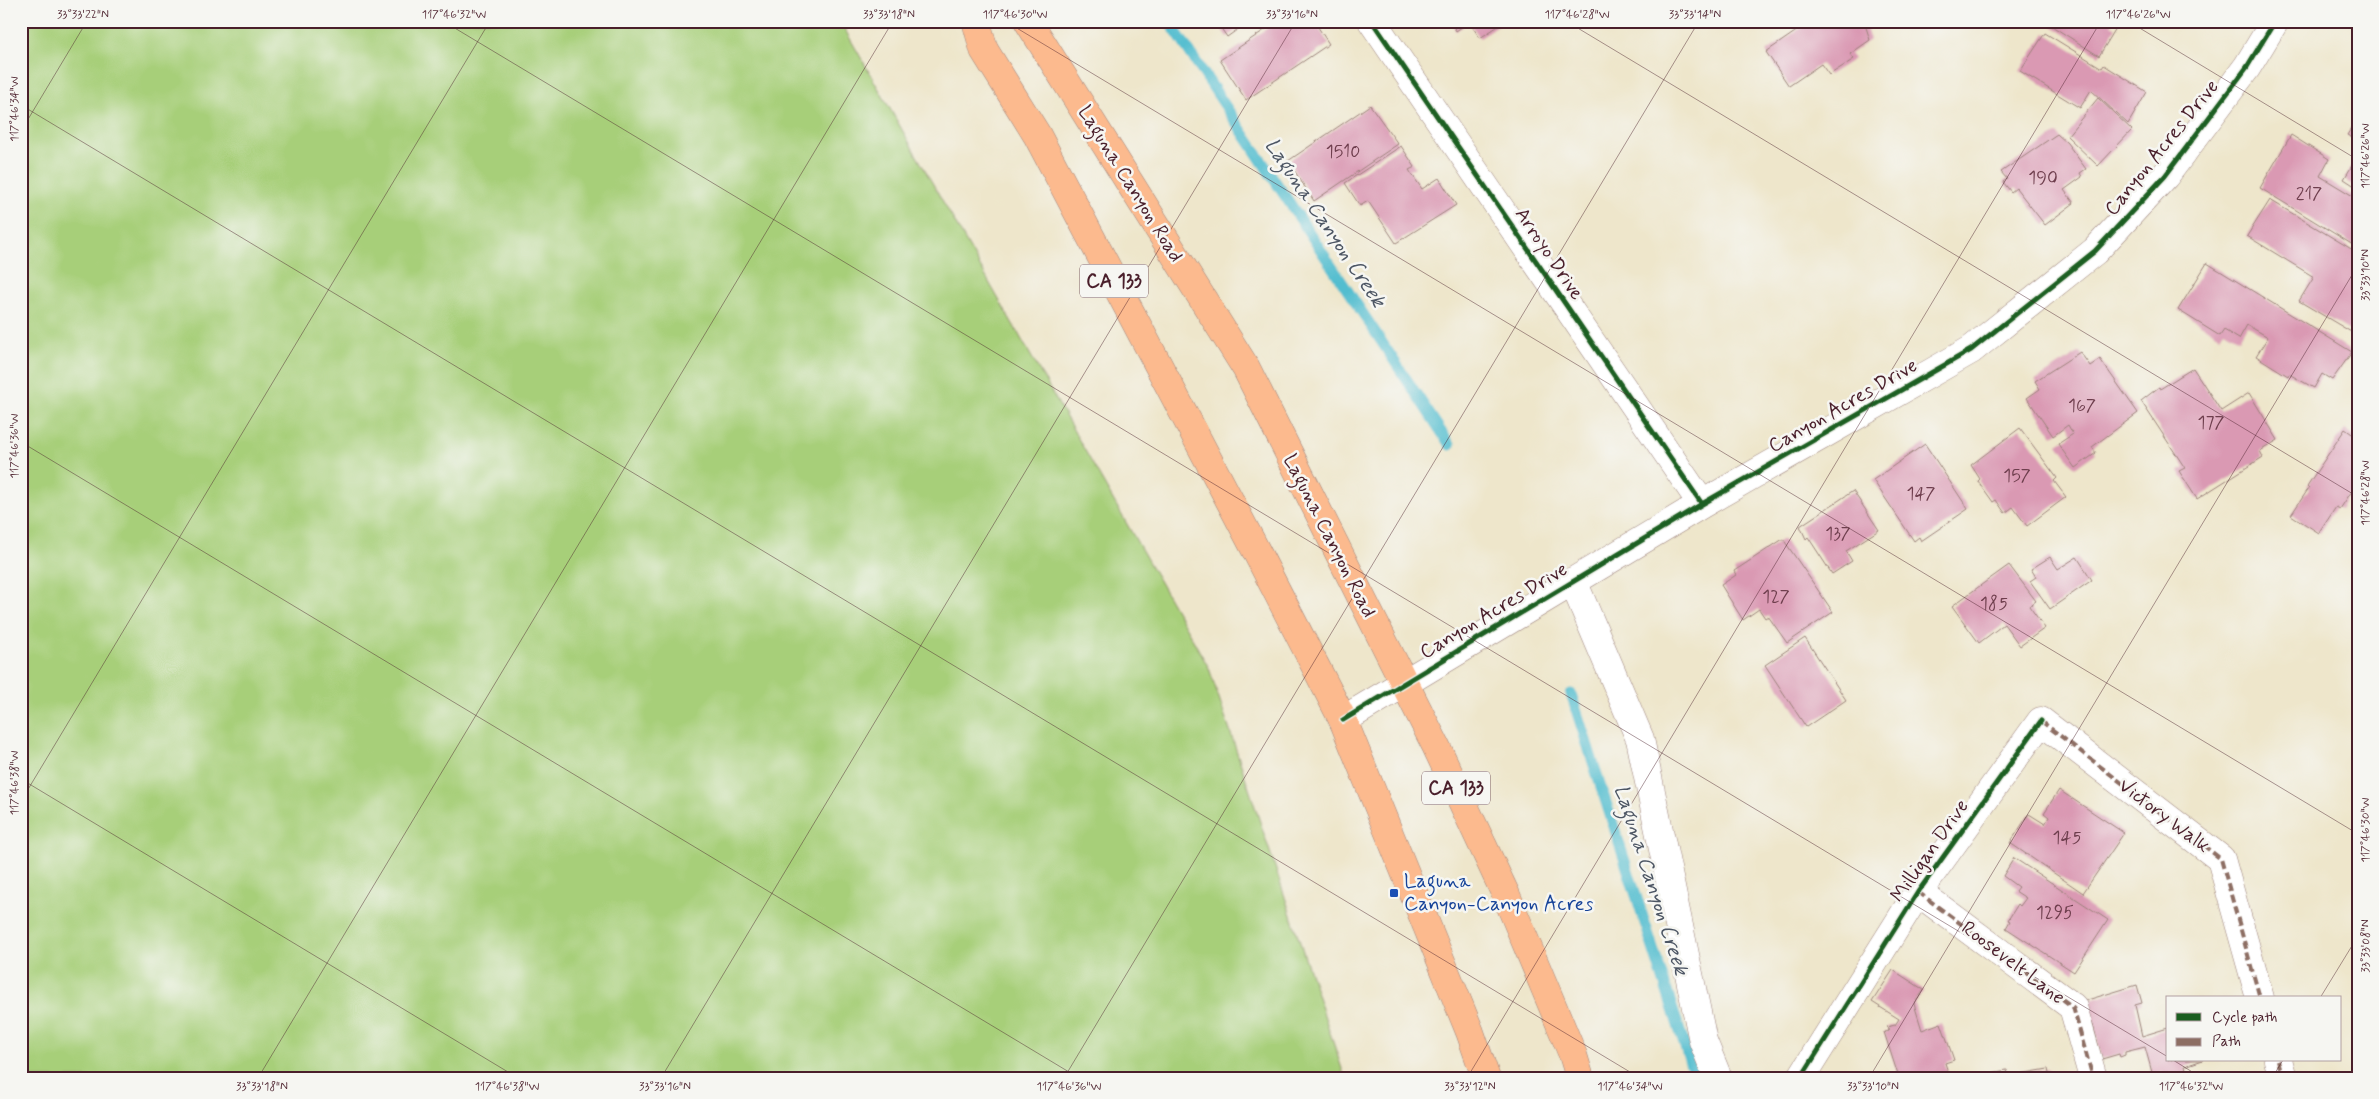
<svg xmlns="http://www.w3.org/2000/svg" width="2379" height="1099" viewBox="0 0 2379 1099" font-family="Mynerve,sans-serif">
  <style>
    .green { fill: #a7cf79; stroke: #787752 }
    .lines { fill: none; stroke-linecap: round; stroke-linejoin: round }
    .stream { stroke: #53bdcf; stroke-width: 11 }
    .building { fill: #da99b3 }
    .minor-casing { stroke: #9c827b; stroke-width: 29 }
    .major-casing { stroke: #9c827b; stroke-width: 29 }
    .minor { stroke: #fff; stroke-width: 28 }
    .major { stroke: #fcba8e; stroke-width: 28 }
    .quiet { stroke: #8d6e63; stroke-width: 4; stroke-dasharray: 8 4; stroke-linecap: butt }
    .cycleway-casing { stroke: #f6f6f2; stroke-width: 8 }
    .cycleway { stroke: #1b5e20; stroke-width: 5 }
    .ticks { fill: none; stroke: #4a1f2b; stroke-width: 1; stroke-opacity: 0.45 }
    .transit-dot { fill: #1a4fb4; stroke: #f6f6f2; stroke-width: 2 }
    .labels { text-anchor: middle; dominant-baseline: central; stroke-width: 5; stroke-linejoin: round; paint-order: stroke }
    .number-label { font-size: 18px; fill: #6e3e4d }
    .shield { fill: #f6f6f2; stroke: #7e6067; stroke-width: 1 }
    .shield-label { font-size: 19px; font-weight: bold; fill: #4a1f2b }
    .street-label { font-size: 20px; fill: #4a1f2b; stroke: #f6f6f2 }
    .transit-label { font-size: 20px; fill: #164399; stroke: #f6f6f2; text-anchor: start }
    .water-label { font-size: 21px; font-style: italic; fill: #4d5664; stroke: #f6f6f2 }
    .neatline { fill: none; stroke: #4a1f2b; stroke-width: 2 }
    .ticks-label { font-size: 12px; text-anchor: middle; fill: #4a1f2b }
  </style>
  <rect width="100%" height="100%" fill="#f6f6f2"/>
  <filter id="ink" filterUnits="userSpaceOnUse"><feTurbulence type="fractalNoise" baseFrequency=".02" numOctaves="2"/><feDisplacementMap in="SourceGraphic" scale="10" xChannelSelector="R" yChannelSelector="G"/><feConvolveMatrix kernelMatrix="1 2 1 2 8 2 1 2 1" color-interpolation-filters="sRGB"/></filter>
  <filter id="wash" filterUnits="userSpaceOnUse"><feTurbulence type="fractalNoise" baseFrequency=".0096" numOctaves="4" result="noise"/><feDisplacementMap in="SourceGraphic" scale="20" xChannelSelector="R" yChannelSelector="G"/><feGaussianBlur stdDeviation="1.12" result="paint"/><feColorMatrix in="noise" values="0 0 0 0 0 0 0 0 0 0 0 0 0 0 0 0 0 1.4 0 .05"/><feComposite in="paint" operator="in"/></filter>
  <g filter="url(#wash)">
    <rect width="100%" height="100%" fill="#eee6cb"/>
    <path class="green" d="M 21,21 L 840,21 L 1209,668 L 1345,1078 L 21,1078 Z"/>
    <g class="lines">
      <path class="stream" d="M 1169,21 L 1450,445
        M 1571,694 L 1695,1078"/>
    </g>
    <g id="blocks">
      <path class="building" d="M 1216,21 L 1260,21 L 1251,27 L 1248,22 L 1227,37 Z
        M 1278,21 L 1314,21 L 1329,44 L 1246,100 L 1220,60 Z
        M 1450,21 L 1506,21 L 1480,38 L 1469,22 L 1456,31 Z
        M 1811,21 L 1864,21 L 1870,40 L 1850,54 L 1854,59 L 1829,75 L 1821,64 L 1789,86 L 1766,52 Z
        M 2044,21 L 2113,21 L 2111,25 L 2116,28 L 2099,56 Z
        M 2045,33 L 2102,68 L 2104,65 L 2147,92 L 2128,124 L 2091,90 L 2080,108 L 2020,71 Z
        M 2098,98 L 2132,130 L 2098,166 L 2067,136 Z
        M 1370,105 L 1398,144 L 1314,201 L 1288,161 Z
        M 2358,118 L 2358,141 L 2347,135 Z
        M 2057,134 L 2067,143 L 2086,169 L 2080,173 L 2082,177 L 2064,190 L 2074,203 L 2045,225 L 2016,188 L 2011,192 L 2003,182 L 2007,179 L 2001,172 Z
        M 2291,135 L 2329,159 L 2320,176 L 2358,199 L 2358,248 L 2260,188 Z
        M 1401,146 L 1415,167 L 1409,170 L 1422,189 L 1439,178 L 1456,205 L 1396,243 L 1368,201 L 1360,206 L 1345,183 Z
        M 2358,156 L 2358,188 L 2344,179 Z
        M 2270,200 L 2358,253 L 2358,336 L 2299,301 L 2314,277 L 2247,236 Z
        M 2207,263 L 2352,352 L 2332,380 L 2322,374 L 2314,388 L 2289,374 L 2288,376 L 2256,356 L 2268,337 L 2247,325 L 2239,339 L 2224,330 L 2220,336 L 2178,310 Z
        M 2080,352 L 2090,366 L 2100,359 L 2138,413 L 2092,447 L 2096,453 L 2075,468 L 2058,444 L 2073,434 L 2068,425 L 2053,436 L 2027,398 L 2040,389 L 2035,381 Z
        M 2193,368 L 2221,411 L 2249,393 L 2278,440 L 2260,451 L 2263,457 L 2197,499 L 2179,471 L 2185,468 L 2141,401 L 2159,387 L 2160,389 Z
        M 2020,428 L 2057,478 L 2054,481 L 2066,497 L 2027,526 L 2013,507 L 2005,513 L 1996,500 L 1993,502 L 1978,481 L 1980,479 L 1971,465 Z
        M 2345,429 L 2358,438 L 2358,482 L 2340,509 L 2336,507 L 2319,533 L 2291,515 L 2309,488 L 2307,486 Z
        M 1925,444 L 1968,509 L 1921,541 L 1919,537 L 1914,541 L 1873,480 Z
        M 1853,491 L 1879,530 L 1846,551 L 1852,561 L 1832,574 L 1808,537 L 1806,539 L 1800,526 Z
        M 1783,539 L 1833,612 L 1787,643 L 1768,616 L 1765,618 L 1759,609 L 1743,620 L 1721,585 L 1736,575 L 1734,571 Z
        M 2050,557 L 2058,569 L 2077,557 L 2092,580 L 2050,609 L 2030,581 L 2036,577 L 2031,569 Z
        M 2009,565 L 2036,601 L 2029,606 L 2045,628 L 2020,646 L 2004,624 L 1979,643 L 1952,606 Z
        M 1805,638 L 1846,700 L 1806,727 L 1765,665 Z
        M 2059,790 L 2124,833 L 2083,893 L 2010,843 L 2029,814 L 2045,824 L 2049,817 L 2044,813 Z
        M 2014,858 L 2108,920 L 2074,972 L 2006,928 L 2010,921 L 2008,920 L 2018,904 L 2020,906 L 2026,898 L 2015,891 L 2018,887 L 2003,876 Z
        M 1893,970 L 1924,990 L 1914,1004 L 1922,1030 L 1941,1023 L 1954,1060 L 1945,1063 L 1950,1078 L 1899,1078 L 1884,1032 L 1889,1031 L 1887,1027 L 1895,1025 L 1899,1019 L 1872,1002 Z
        M 2137,985 L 2142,1003 L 2135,1005 L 2142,1036 L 2168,1028 L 2168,1060 L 2203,1060 L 2185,1066 L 2189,1078 L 2165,1078 L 2163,1072 L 2153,1076 L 2145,1047 L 2125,1052 L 2125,1055 L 2120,1057 L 2119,1054 L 2102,1059 L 2092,1021 L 2081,1025 L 2074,1004 Z
        M 2048,1069 L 2050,1078 L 2014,1078 L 2014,1075 Z
        M 2007,1070 L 2009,1078 L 1991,1078 L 1990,1073 Z"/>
    </g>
  </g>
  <g filter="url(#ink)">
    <use href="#blocks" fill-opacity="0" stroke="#9c827b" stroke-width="1"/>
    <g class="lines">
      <defs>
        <path id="minor" d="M 1372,21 L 1702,504
          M 1573,581 L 1640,739 L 1703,1041 L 1718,1078
          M 1343,720 L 1702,504 L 1971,350 L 2095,251 L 2165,176 L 2247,67 L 2275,21
          M 1918,892 L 2073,1007 L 2093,1078
          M 2278,1060 L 2283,1078
          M 1801,1078 L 1918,892 L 2041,721 L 2221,859 L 2260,998"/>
        <path id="major" d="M 976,21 L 984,50 L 1037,135 L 1251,541 L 1343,720 L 1470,1032 L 1486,1078
          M 1028,21 L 1246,368 L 1436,746 L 1506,895 L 1573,1055 L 1580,1078"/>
      </defs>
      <use href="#minor" class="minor-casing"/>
      <use href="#major" class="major-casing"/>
      <use href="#minor" class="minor"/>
      <use href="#major" class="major"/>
      <path class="quiet" d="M 2041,721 L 2221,859 L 2260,998
        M 1918,892 L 2073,1007 L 2093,1078
        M 2278,1060 L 2283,1078"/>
      <defs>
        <path id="cycleway" d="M 1372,21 L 1702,504
          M 1343,720 L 1702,504 L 1971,350 L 2095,251 L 2165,176 L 2247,67 L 2275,21
          M 1801,1078 L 1918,892 L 2041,721"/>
      </defs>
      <use href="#cycleway" class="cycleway-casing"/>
      <use href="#cycleway" class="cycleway"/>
    </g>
  </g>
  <path class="ticks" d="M 443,21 L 2168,1057M 1005,21 L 2358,834M 1566,21 L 2358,497M 2128,21 L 2358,160M 21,105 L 1640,1078M 21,131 L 87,21M 21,442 L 1079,1078M 21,779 L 518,1078M 21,801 L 490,21M 2320,998 L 2358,936M 2173,1060 L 2202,1078M 258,1078 L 893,21M 661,1078 L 1296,21M 1064,1078 L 1699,21M 1467,1078 L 2101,21M 1869,1078 L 2358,265M 2272,1078 L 2283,1060"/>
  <rect class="transit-dot" x="1389" y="888" width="10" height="10" rx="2.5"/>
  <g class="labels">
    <g class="number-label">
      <text x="1343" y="152">1510</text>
      <text x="2043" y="178">190</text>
      <text x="2309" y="194">217</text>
      <text x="2082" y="406">167</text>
      <text x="2211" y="423">177</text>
      <text x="2017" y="476">157</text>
      <text x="1921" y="494">147</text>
      <text x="1838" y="534">137</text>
      <text x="1776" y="597">127</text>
      <text x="1994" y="604">185</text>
      <text x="2067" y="838">145</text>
      <text x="2055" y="913">1295</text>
    </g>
    <g class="shield">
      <rect x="1080" y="264.5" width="68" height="33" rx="4"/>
      <rect x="1422" y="771.5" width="68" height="33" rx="4"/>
    </g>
    <g class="shield-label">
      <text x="1114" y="281">CA 133</text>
      <text x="1456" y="788">CA 133</text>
    </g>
    <g class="street-label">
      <text transform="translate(2162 148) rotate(-51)">Canyon Acres Drive</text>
      <text transform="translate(1130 184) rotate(58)">Laguna Canyon Road</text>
      <text transform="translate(1549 254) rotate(56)">Arroyo Drive</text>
      <text transform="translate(1843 406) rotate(-30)">Canyon Acres Drive</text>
      <text transform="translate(1329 536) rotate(63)">Laguna Canyon Road</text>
      <text transform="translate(1494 611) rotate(-31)">Canyon Acres Drive</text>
      <text transform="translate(2164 816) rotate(37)">Victory Walk</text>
      <text transform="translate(1930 851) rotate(-55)">Milligan Drive</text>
      <text transform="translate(2013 963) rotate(37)">Roosevelt Lane</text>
    </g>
    <g class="transit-label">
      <text x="1404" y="881">Laguna<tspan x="1404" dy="23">Canyon-Canyon Acres</tspan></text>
    </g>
    <g class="water-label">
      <text transform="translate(1325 223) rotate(56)">Laguna Canyon Creek</text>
      <text transform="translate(1651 880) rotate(72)">Laguna Canyon Creek</text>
    </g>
  </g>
  <rect width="2379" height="1099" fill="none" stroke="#f6f6f2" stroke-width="55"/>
  <rect x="2166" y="996" width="175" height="65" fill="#f6f6f2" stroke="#b1a0a2"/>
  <rect x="2176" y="1013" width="25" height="8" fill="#1b5e20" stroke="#b1a0a2"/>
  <text x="2212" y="1022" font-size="15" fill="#4a1f2b">Cycle path</text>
  <rect x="2176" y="1038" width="25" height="8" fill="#8d6e63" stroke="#b1a0a2"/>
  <text x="2212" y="1046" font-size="15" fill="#4a1f2b">Path</text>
  <rect x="28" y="28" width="2324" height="1044" class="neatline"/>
  <g class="ticks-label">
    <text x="83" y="18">33°33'22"N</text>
    <text x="454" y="18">117°46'32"W</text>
    <text x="889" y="18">33°33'18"N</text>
    <text x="1015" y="18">117°46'30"W</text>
    <text x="1292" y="18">33°33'16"N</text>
    <text x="1577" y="18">117°46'28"W</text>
    <text x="1695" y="18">33°33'14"N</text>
    <text x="2138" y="18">117°46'26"W</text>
    <text transform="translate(14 109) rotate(-90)" y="4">117°46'34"W</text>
    <text transform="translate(2365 156) rotate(-90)" y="4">117°46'26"W</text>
    <text transform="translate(2365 275) rotate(-90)" y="4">33°33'10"N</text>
    <text transform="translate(14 446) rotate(-90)" y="4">117°46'36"W</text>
    <text transform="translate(2365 493) rotate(-90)" y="4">117°46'28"W</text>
    <text transform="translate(14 783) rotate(-90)" y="4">117°46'38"W</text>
    <text transform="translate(2365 830) rotate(-90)" y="4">117°46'30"W</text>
    <text transform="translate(2365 946) rotate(-90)" y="4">33°33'08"N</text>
    <text x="262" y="1090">33°33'18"N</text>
    <text x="507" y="1090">117°46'38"W</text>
    <text x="665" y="1090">33°33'16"N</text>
    <text x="1069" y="1090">117°46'36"W</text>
    <text x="1470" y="1090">33°33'12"N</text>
    <text x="1630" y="1090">117°46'34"W</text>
    <text x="1873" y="1090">33°33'10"N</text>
    <text x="2191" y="1090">117°46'32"W</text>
  </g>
</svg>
